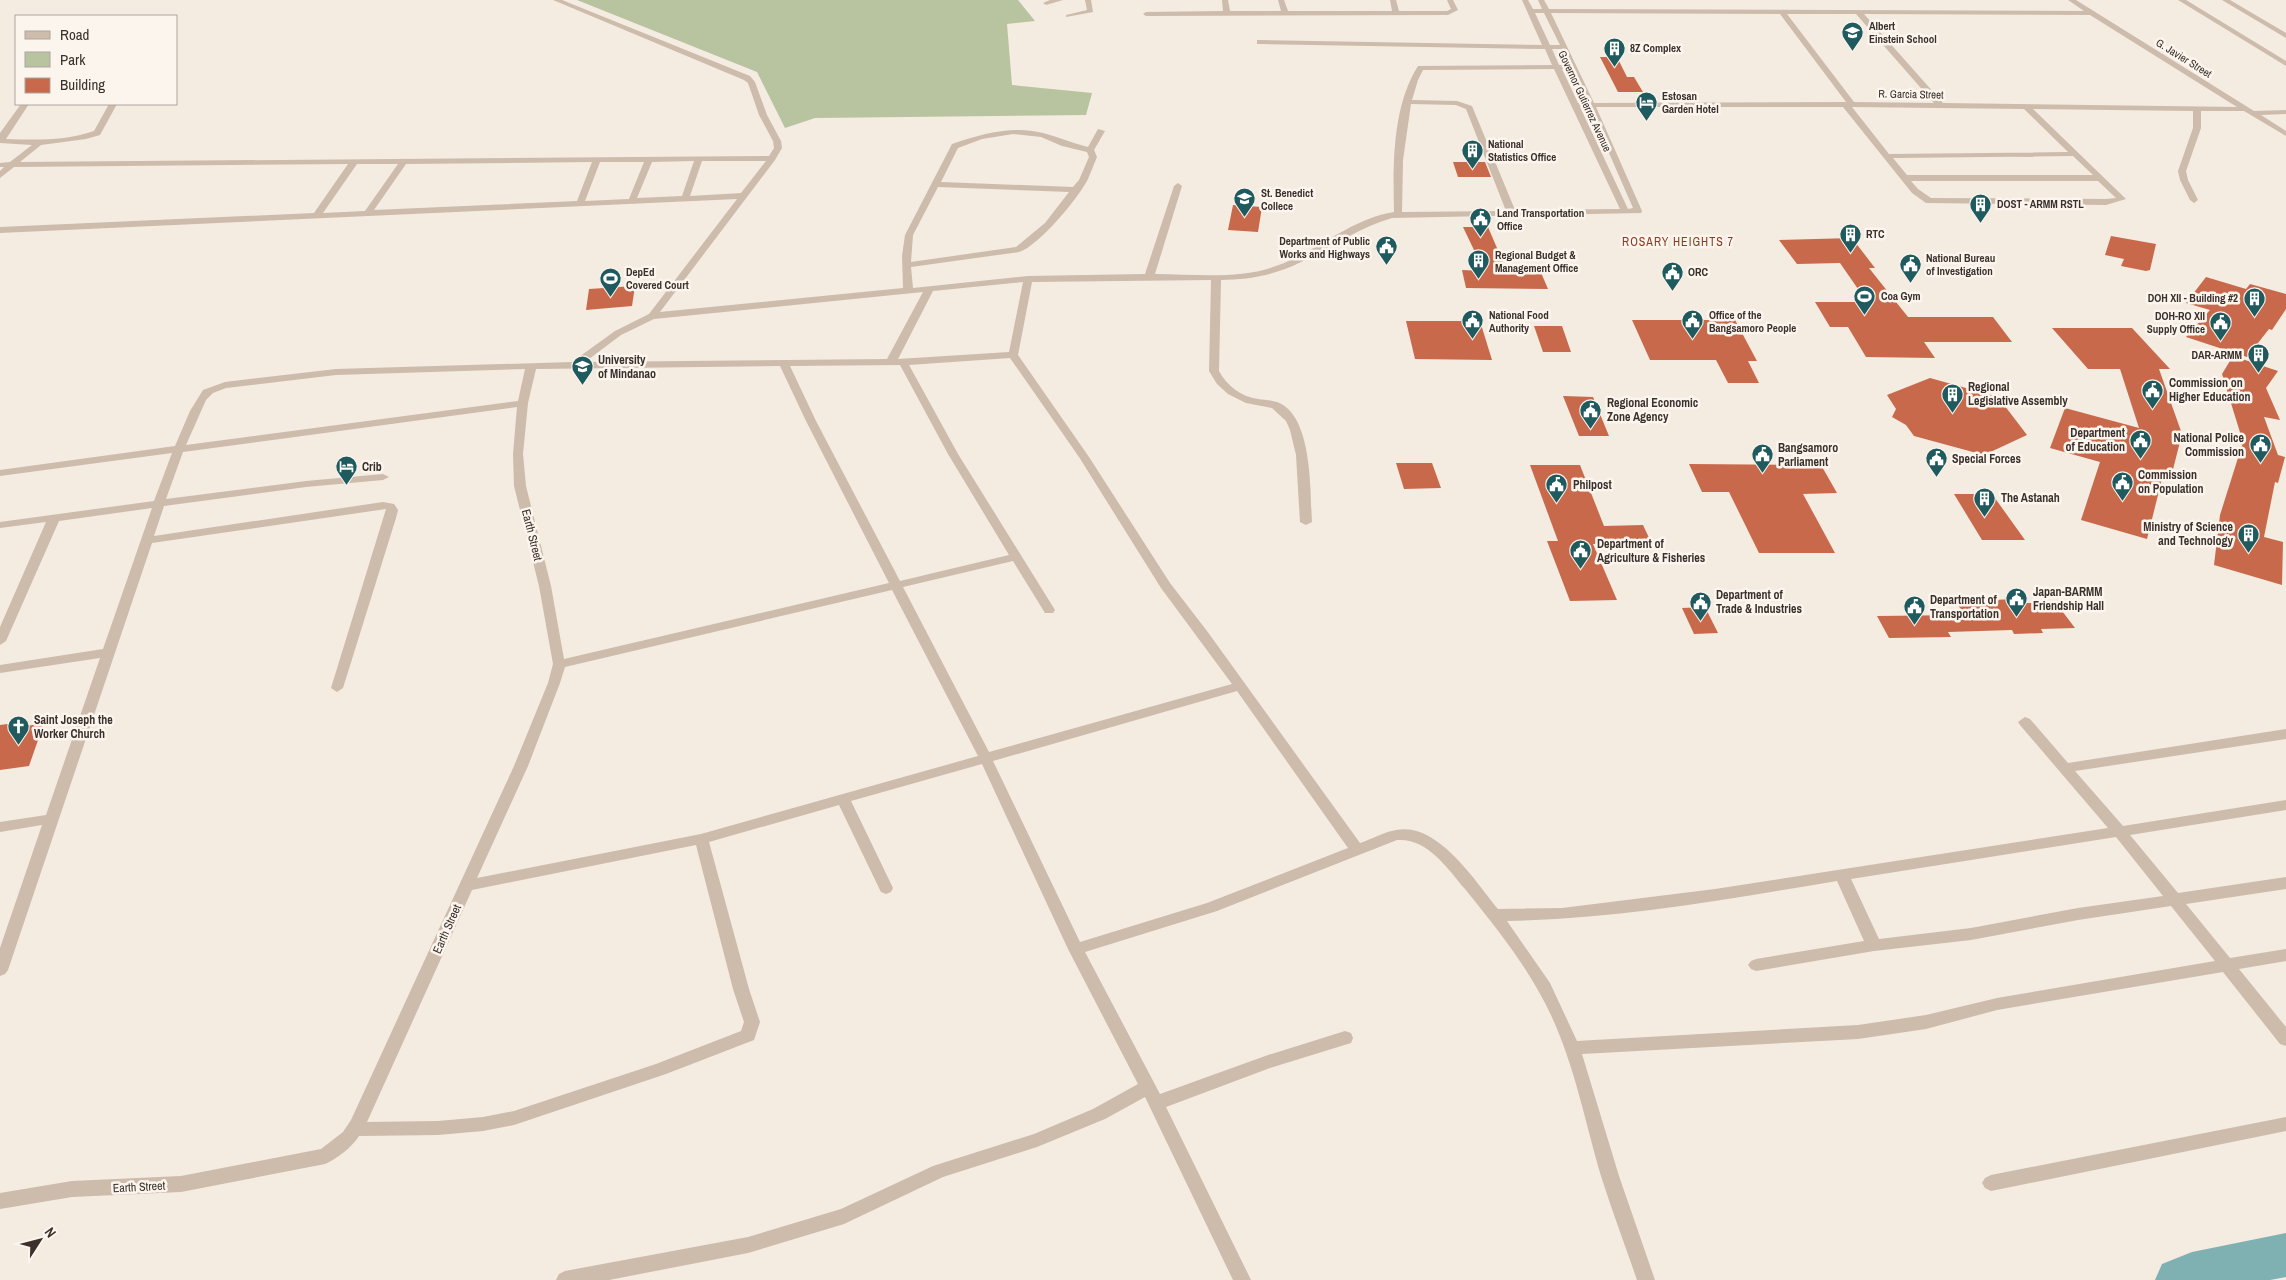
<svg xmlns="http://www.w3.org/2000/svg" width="2286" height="1280" viewBox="0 0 2286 1280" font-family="'Archivo Narrow',sans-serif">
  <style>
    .green { fill: #b8c4a0 }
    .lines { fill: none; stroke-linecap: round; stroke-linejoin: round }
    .river { fill: #7fb0b2; fill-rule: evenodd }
    .building { fill: #c8694b }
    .minor { fill: #cdbbac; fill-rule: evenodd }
    .labels { text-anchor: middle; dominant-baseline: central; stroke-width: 5; stroke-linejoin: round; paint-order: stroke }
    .far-poi-label { font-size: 11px; font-weight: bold; fill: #3b302b; stroke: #fbf5ee; text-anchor: start }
    .far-street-label { font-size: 11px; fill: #3b302b; stroke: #fbf5ee }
    .far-quarter-label { font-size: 12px; letter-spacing: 1px; fill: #8c3b22; stroke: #fbf5ee }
    .poi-label { font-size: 12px; font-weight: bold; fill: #3b302b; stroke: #fbf5ee; text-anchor: start }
    .street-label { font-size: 12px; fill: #3b302b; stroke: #fbf5ee }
  </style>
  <rect width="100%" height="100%" fill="#f4ebe1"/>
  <path class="green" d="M 577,0 L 1018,0 L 1035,21 L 1007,24 L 1012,85 L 1092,93 L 1086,115 L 815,118 L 785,128 L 757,72 Z"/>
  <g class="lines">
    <path class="river" d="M 2286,1233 L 2286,1277 L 2270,1280 L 2155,1280 L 2162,1264 L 2192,1252 Z"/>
  </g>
  <path class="building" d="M 1600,57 L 1617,57 L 1627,77 L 1634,77 L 1643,92 L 1618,92 Z
    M 1453,162 L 1485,162 L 1491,177 L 1458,177 Z
    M 1233,205 L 1262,207 L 1258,232 L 1228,230 Z
    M 1463,227 L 1488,227 L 1506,269 L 1539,268 L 1548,289 L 1466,288 L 1462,270 L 1484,271 Z
    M 2111,236 L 2156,244 L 2150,270 L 2146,271 L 2121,266 L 2124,259 L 2105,255 Z
    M 1852,238 L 1875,268 L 1869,268 L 1908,317 L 1993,317 L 2012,342 L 1924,342 L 1935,358 L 1866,357 L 1848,327 L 1830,327 L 1815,302 L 1867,302 L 1840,263 L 1797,264 L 1779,240 Z
    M 2206,277 L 2246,289 L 2250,284 L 2286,294 L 2286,309 L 2272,330 L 2269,329 L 2247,357 L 2186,337 L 2210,310 L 2186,303 Z
    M 635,286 L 632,306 L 586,310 L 589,289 Z
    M 1632,320 L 1735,320 L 1757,361 L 1748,361 L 1759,383 L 1728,383 L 1716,360 L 1650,360 Z
    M 1406,321 L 1480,321 L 1492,360 L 1415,359 Z
    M 1534,326 L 1562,326 L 1571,352 L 1543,352 Z
    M 2052,328 L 2132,328 L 2170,369 L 2159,369 L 2182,434 L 2170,481 L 2162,479 L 2147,539 L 2081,520 L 2100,462 L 2050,448 L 2065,408 L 2139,428 L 2120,369 L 2088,369 Z
    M 2233,356 L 2278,371 L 2266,388 L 2280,420 L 2264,417 L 2278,455 L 2285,457 L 2278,483 L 2275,482 L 2264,537 L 2283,542 L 2282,585 L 2214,565 L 2220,515 L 2243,442 L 2222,374 Z
    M 1930,378 L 1998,397 L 2027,435 L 1984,455 L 1914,436 L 1906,425 L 1892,417 L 1896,409 L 1887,395 Z
    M 1563,396 L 1593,397 L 1609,436 L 1579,436 Z
    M 1396,463 L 1432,463 L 1441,488 L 1404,489 Z
    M 1689,464 L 1821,465 L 1837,493 L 1803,494 L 1835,553 L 1759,553 L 1729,492 L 1702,492 Z
    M 1530,465 L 1580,465 L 1604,526 L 1643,525 L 1651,542 L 1593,544 L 1617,600 L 1570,601 L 1547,541 L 1558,541 Z
    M 1954,494 L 1992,494 L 2025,540 L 1982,540 Z
    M 2019,599 L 2022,603 L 2056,603 L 2075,628 L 2041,629 L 2043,633 L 2014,634 L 2012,630 L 1948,632 L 1951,637 L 1889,638 L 1877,616 L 1965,615 L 1958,605 L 1993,604 L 1990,600 Z
    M 1705,607 L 1718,633 L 1694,634 L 1682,608 Z
    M 29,721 L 27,726 L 44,723 L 29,766 L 0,770 L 0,725 Z"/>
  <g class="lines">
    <path class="minor" d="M 553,0 L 562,0 L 750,76 L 755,82 L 767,115 L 781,141 L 782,148 L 775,160 L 660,312 L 903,288 L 902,256 L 905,235 L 952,144 C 981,134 1012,125 1043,133 C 1058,137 1072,143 1088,147 L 1098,129 L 1105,131 L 1094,150 L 1097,157 C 1094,164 1091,172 1088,179 C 1079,197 1039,246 1019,252 L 911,267 L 913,288 L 1028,276 L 1145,274 L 1174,186 L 1178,183 L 1182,186 L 1155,274 C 1194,274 1238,280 1276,266 C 1317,252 1350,219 1394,212 C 1393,165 1392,107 1418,66 L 1552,65 L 1545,49 L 1260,44 L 1257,44 L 1257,40 L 1542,45 L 1522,0 L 1528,0 L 1533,9 L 1542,9 L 1538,0 L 1544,0 L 1549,9 L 2084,11 L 2068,0 L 2076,0 L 2254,111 L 2286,110 L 2286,114 L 2261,115 L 2286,131 L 2286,136 L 2244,111 L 2201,111 L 2201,128 L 2186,171 L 2188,180 L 2198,200 L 2194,203 L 2190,200 L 2180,180 L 2178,171 L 2193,128 L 2193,111 L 2033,109 L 2126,199 L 2106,205 L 1926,203 L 1912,193 L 1843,107 L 1596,107 L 1642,211 L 1641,213 L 1392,218 C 1353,229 1322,255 1285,269 C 1264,277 1242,280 1221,280 L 1219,371 C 1227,386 1242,397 1258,399 C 1264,400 1271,400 1277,402 C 1313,415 1310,491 1312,522 L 1306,525 L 1300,522 L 1296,455 L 1290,430 L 1286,421 L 1272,408 L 1246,403 L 1228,394 L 1217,384 L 1209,371 L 1211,280 L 1032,282 L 1018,355 L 1089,457 L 1170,583 L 1207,631 L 1360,843 C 1372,839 1384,832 1396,830 C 1438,822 1475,881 1498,909 L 1562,908 L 1715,889 L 2108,828 L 2020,725 L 2018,722 L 2025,717 L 2030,719 L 2068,763 L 2286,729 L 2286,739 L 2075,771 L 2123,826 L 2286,800 L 2286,810 L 2130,835 L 2178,893 L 2286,877 L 2286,889 L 2186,904 L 2230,958 L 2286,949 L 2286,961 L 2239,969 L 2286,1027 L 2286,1046 L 2280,1044 L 2223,972 L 1997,1010 L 1926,1029 L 1858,1039 L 1582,1054 L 1619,1176 L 1655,1280 L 1637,1280 C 1625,1245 1612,1211 1601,1176 C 1584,1118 1573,1057 1545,1003 C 1524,962 1494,925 1465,889 C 1447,868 1428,838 1397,840 L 1217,911 L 1085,952 L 1160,1094 L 1268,1055 L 1345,1031 L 1351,1033 L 1353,1038 L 1351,1043 L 1270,1068 L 1166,1107 L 1251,1280 L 1233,1280 L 1145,1097 L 1105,1119 L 1037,1147 L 943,1177 L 844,1224 L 748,1253 L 609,1280 L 556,1280 L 559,1274 L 565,1271 L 748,1237 L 841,1209 L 933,1166 L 1034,1134 L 1093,1109 L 1138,1084 L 1068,949 L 982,764 L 851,801 L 893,888 L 891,892 L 886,894 L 881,892 L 879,888 L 839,805 L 709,842 L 749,989 L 760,1022 L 754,1040 L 666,1074 L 514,1125 L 483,1131 L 438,1135 L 359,1136 C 352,1147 337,1159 325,1164 L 181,1192 L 72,1197 L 0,1209 L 0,1193 L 72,1181 L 181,1176 L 321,1149 L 343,1132 L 351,1120 L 514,766 L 548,683 L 553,664 L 539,586 L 514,486 L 513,454 L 517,407 L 183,452 L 166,499 L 306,481 L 383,474 L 389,477 L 383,480 L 306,487 L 164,506 L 154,536 L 383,502 L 394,504 L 398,510 L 396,518 L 343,688 L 337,692 L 331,688 L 386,509 L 152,543 L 8,970 L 5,974 L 0,976 L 0,948 L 42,825 L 0,832 L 0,822 L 46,815 L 100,658 L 0,673 L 0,665 L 103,649 L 152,508 L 59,521 L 6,641 L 0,645 L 0,627 L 46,522 L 0,528 L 0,522 L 154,501 L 172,453 L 0,476 L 0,470 L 175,446 L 190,411 L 203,390 L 225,382 L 336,369 L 572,362 L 615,331 L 649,314 L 737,199 L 0,233 L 0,227 L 314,213 L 348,164 L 14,167 L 0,178 L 0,171 L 4,167 L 0,167 L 0,163 L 10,162 L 32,145 L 0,143 L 0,133 L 21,104 L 29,104 L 6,139 C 35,140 66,141 94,131 L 109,104 L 117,104 L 100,135 L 86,139 L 41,145 L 20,162 L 769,156 L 774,148 L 773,141 L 759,115 L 748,83 L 744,80 ZM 1535,13 L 1544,13 L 1560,45 L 1550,45 ZM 1551,13 L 1780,14 L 1846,102 L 1594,103 ZM 1787,14 L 1856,14 L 1934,103 L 1854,102 ZM 1864,14 L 2090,15 L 2237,107 L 1943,103 ZM 1552,49 L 1562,49 L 1570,65 L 1559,65 ZM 1554,69 L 1620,209 L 1515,210 L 1472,106 L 1457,101 L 1412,100 L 1418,80 L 1423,70 ZM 1562,69 L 1572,69 L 1587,103 L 1578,103 ZM 1411,104 L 1456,105 L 1466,109 L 1506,211 L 1402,212 L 1403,160 ZM 1580,107 L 1589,107 L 1633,208 L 1628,209 ZM 1852,107 L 2024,109 L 2068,152 L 1889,154 ZM 1013,134 L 1041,137 L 1062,146 L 1087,152 L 1089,157 L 1079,180 L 1073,187 L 941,182 L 958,148 L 982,139 ZM 2073,156 L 2093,175 L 1907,175 L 1893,158 ZM 694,161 L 682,196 L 637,198 L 652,162 ZM 702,161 L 766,161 L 741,193 L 690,196 ZM 592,162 L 577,201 L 374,210 L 406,164 ZM 600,162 L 644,162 L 629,199 L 585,201 ZM 357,164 L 398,164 L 365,211 L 323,213 ZM 1911,181 L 2098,181 L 2116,198 L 2106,199 L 1931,198 L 1918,189 ZM 938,187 L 1069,192 L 1045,223 L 1016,247 L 911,262 L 913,235 ZM 1023,282 L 1009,352 L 898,359 L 933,291 ZM 923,292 L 887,359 L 585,362 L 621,335 L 654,319 ZM 1010,358 L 1079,457 L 1161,588 L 1232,684 L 989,752 L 903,587 L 1013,561 L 1045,613 L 1053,613 L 1055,610 L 958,454 L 909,365 ZM 900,365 L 948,454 L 1009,555 L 900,581 L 816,421 L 790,366 ZM 780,366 L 806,421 L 889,583 L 564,659 L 551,586 L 526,486 L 523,454 L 528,403 L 536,369 ZM 525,369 L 518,401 L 186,445 L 206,400 L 213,393 L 226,388 L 336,375 ZM 892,590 L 978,756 L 701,834 L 477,878 L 528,766 L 560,683 L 565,667 ZM 1237,691 L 1348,848 L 1207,903 L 1080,942 L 993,761 ZM 2116,837 L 2163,896 L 2078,908 L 1971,928 L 1879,939 L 1851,879 ZM 696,845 L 733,989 L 744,1022 L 741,1031 L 656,1064 L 514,1111 L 483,1117 L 438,1121 L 367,1122 L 472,890 ZM 1837,881 L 1864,941 L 1756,959 L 1751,961 L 1748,965 L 1751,969 L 1756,971 L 1874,951 L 1971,940 L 2078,920 L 2171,906 L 2215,961 L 1997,998 L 1926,1015 L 1858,1025 L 1577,1041 L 1550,983 L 1507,921 C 1618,919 1728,899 1837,881 Z
      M 1050,0 L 1063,0 L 1046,5 L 1043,3 Z
      M 1085,0 L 1091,0 L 1093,12 L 1066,17 L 1066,15 L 1087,10 Z
      M 1222,0 L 1228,0 L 1230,11 L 1281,11 L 1278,0 L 1284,0 L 1288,11 L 1392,11 L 1390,0 L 1396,0 L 1399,11 L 1447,11 L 1451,9 L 1447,0 L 1453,0 L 1458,10 L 1448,15 L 1146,16 L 1143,14 L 1146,12 L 1223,11 Z
      M 2178,0 L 2186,0 L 2286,61 L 2286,66 Z
      M 2222,0 L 2230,0 L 2286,33 L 2286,38 Z
      M 2286,1117 L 2286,1131 L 1991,1191 L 1985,1188 L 1982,1183 L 1985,1178 L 1991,1175 Z"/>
  </g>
  <defs>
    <symbol id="school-pin" viewBox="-11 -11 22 30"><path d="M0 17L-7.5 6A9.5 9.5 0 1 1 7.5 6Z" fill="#1f5a5e" stroke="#fbf5ee"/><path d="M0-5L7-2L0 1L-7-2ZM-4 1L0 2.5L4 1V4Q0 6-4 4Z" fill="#fff"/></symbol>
    <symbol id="building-pin" viewBox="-11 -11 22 30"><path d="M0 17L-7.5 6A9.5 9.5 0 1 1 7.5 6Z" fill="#1f5a5e" stroke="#fbf5ee"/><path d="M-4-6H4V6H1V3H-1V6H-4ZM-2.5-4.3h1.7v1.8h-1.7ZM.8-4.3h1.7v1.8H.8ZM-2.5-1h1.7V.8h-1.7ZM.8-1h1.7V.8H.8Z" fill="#fff"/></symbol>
    <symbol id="hotel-pin" viewBox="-11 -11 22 30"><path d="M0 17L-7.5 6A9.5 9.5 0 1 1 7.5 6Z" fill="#1f5a5e" stroke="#fbf5ee"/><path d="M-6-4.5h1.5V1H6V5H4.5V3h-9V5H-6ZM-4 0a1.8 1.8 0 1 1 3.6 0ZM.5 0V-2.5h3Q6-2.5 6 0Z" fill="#fff"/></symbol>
    <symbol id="university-pin" viewBox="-11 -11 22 30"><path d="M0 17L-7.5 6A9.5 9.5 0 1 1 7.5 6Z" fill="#1f5a5e" stroke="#fbf5ee"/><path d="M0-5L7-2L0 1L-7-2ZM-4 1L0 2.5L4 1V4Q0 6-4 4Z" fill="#fff"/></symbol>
    <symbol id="civic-pin" viewBox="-11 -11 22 30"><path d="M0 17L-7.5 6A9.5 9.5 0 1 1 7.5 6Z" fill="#1f5a5e" stroke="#fbf5ee"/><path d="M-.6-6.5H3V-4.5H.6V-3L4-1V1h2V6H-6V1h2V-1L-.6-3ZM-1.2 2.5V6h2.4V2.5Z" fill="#fff"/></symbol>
    <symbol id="stadium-pin" viewBox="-11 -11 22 30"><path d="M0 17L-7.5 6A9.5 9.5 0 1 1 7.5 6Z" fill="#1f5a5e" stroke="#fbf5ee"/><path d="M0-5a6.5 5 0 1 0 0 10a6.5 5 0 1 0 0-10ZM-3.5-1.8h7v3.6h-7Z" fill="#fff"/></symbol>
    <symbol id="church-pin" viewBox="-11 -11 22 30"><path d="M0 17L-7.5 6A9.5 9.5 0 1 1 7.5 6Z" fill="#1f5a5e" stroke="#fbf5ee"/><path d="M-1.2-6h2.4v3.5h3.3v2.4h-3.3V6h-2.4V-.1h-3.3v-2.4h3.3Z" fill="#fff"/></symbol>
  </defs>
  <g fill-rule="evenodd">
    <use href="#school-pin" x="1840" y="20" width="25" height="34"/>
    <use href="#building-pin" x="1602" y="36" width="25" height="34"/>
    <use href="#hotel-pin" x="1634" y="90" width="25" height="34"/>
    <use href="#building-pin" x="1460" y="138" width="25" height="34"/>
    <use href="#university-pin" x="1232" y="186" width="25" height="34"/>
    <use href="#building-pin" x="1968" y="192" width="25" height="34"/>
    <use href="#civic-pin" x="1468" y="206" width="25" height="34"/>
    <use href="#building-pin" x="1838" y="222" width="25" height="34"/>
    <use href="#civic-pin" x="1374" y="234" width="25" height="34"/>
    <use href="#building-pin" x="1466" y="248" width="25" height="34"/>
    <use href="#civic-pin" x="1898" y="252" width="25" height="34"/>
    <use href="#civic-pin" x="1660" y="260" width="25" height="34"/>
    <use href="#stadium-pin" x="598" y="266" width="25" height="34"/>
    <use href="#stadium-pin" x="1852" y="284" width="25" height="34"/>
    <use href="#building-pin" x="2242" y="286" width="25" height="34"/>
    <use href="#civic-pin" x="1460" y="308" width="25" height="34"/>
    <use href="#civic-pin" x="1680" y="308" width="25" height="34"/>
    <use href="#civic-pin" x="2208" y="310" width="25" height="34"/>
    <use href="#building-pin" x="2246" y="342" width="25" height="34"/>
    <use href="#university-pin" x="570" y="354" width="25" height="34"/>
    <use href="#civic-pin" x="2140" y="378" width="25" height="34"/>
    <use href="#building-pin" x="1940" y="382" width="25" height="34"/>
    <use href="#civic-pin" x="1578" y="398" width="25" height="34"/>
    <use href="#civic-pin" x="2128" y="428" width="25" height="34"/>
    <use href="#civic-pin" x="2248" y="432" width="25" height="34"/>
    <use href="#civic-pin" x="1750" y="442" width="25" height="34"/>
    <use href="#civic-pin" x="1924" y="446" width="25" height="34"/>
    <use href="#hotel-pin" x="334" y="454" width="25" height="34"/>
    <use href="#civic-pin" x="2110" y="470" width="25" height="34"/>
    <use href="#civic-pin" x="1544" y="472" width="25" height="34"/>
    <use href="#building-pin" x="1972" y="486" width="25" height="34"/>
    <use href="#building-pin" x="2236" y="522" width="25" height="34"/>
    <use href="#civic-pin" x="1568" y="538" width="25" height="34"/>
    <use href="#civic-pin" x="2004" y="586" width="25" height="34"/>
    <use href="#civic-pin" x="1688" y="590" width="25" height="34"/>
    <use href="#civic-pin" x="1902" y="594" width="25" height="34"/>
    <use href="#church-pin" x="6" y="714" width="25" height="34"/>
  </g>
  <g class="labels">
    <g class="far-poi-label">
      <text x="1869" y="26">Albert<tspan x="1869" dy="13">Einstein School</tspan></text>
      <text x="1630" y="48">8Z Complex</text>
      <text x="1662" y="96">Estosan<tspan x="1662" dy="13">Garden Hotel</tspan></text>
      <text x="1488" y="144">National<tspan x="1488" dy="13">Statistics Office</tspan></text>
      <text x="1261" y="193">St. Benedict<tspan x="1261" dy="13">Collece</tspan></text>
      <text x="1997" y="204">DOST - ARMM RSTL</text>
      <text x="1497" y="213">Land Transportation<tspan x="1497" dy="13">Office</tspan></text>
      <text x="1866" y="234">RTC</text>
      <text x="1370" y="241" text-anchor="end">Department of Public<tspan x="1370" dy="13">Works and Highways</tspan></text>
      <text x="1495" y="255">Regional Budget &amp;<tspan x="1495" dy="13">Management Office</tspan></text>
      <text x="1926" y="258">National Bureau<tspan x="1926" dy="13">of Investigation</tspan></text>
      <text x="626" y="272">DepEd<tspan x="626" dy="13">Covered Court</tspan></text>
      <text x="1688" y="272">ORC</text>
      <text x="1881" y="296">Coa Gym</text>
      <text x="2238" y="298" text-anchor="end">DOH XII - Building #2</text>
      <text x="1489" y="315">National Food<tspan x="1489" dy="13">Authority</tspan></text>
      <text x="1709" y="315">Office of the<tspan x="1709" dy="13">Bangsamoro People</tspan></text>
      <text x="2205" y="316" text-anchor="end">DOH-RO XII<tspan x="2205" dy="13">Supply Office</tspan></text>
      <text x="2242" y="355" text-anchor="end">DAR-ARMM</text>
    </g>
    <g class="far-street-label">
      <text transform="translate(2184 58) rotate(32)">G. Javier Street</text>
      <text transform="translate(1911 94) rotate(1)">R. Garcia Street</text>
      <text transform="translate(1585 101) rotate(65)">Governor Gutierrez Avenue</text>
    </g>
    <g class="far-quarter-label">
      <text x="1678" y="242">ROSARY HEIGHTS 7</text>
    </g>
    <g class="poi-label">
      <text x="598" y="360">University<tspan x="598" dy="14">of Mindanao</tspan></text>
      <text x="2169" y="383">Commission on<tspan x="2169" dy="14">Higher Education</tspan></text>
      <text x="1968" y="387">Regional<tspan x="1968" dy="14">Legislative Assembly</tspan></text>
      <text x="1607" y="403">Regional Economic<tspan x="1607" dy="14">Zone Agency</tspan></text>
      <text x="2125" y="433" text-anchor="end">Department<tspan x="2125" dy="14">of Education</tspan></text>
      <text x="2244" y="438" text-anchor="end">National Police<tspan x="2244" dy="14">Commission</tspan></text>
      <text x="1778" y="448">Bangsamoro<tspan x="1778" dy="14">Parliament</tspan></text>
      <text x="1952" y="459">Special Forces</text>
      <text x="362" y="467">Crib</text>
      <text x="2138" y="475">Commission<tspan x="2138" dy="14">on Population</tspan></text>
      <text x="1573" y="485">Philpost</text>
      <text x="2001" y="498">The Astanah</text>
      <text x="2233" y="527" text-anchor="end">Ministry of Science<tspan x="2233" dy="14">and Technology</tspan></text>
      <text x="1597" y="544">Department of<tspan x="1597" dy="14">Agriculture &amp; Fisheries</tspan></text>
      <text x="2033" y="592">Japan-BARMM<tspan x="2033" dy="14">Friendship Hall</tspan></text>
      <text x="1716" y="595">Department of<tspan x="1716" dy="14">Trade &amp; Industries</tspan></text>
      <text x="1930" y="600">Department of<tspan x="1930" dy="14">Transportation</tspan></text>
      <text x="34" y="720">Saint Joseph the<tspan x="34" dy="14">Worker Church</tspan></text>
    </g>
    <g class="street-label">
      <text transform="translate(532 535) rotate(76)">Earth Street</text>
      <text transform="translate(447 929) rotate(-66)">Earth Street</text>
      <text transform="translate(139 1187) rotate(-3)">Earth Street</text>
    </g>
  </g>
  <rect x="15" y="15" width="162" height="90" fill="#fbf5ee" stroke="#aea6a0"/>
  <rect x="25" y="31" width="25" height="8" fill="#cdbbac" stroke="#aea6a0"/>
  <text x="60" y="40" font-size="15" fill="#3b302b">Road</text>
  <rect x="25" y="52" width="25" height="15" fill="#b8c4a0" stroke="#aea6a0"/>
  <text x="60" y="65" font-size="15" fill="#3b302b">Park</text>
  <rect x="25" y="78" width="25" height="15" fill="#c8694b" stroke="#aea6a0"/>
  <text x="60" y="90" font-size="15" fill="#3b302b">Building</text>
  <g transform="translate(40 1240) rotate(54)" stroke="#fbf5ee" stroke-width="4" paint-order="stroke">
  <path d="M0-4L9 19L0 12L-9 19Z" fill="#3b302b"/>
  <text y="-8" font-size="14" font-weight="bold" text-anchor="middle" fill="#3b302b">N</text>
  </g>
</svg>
